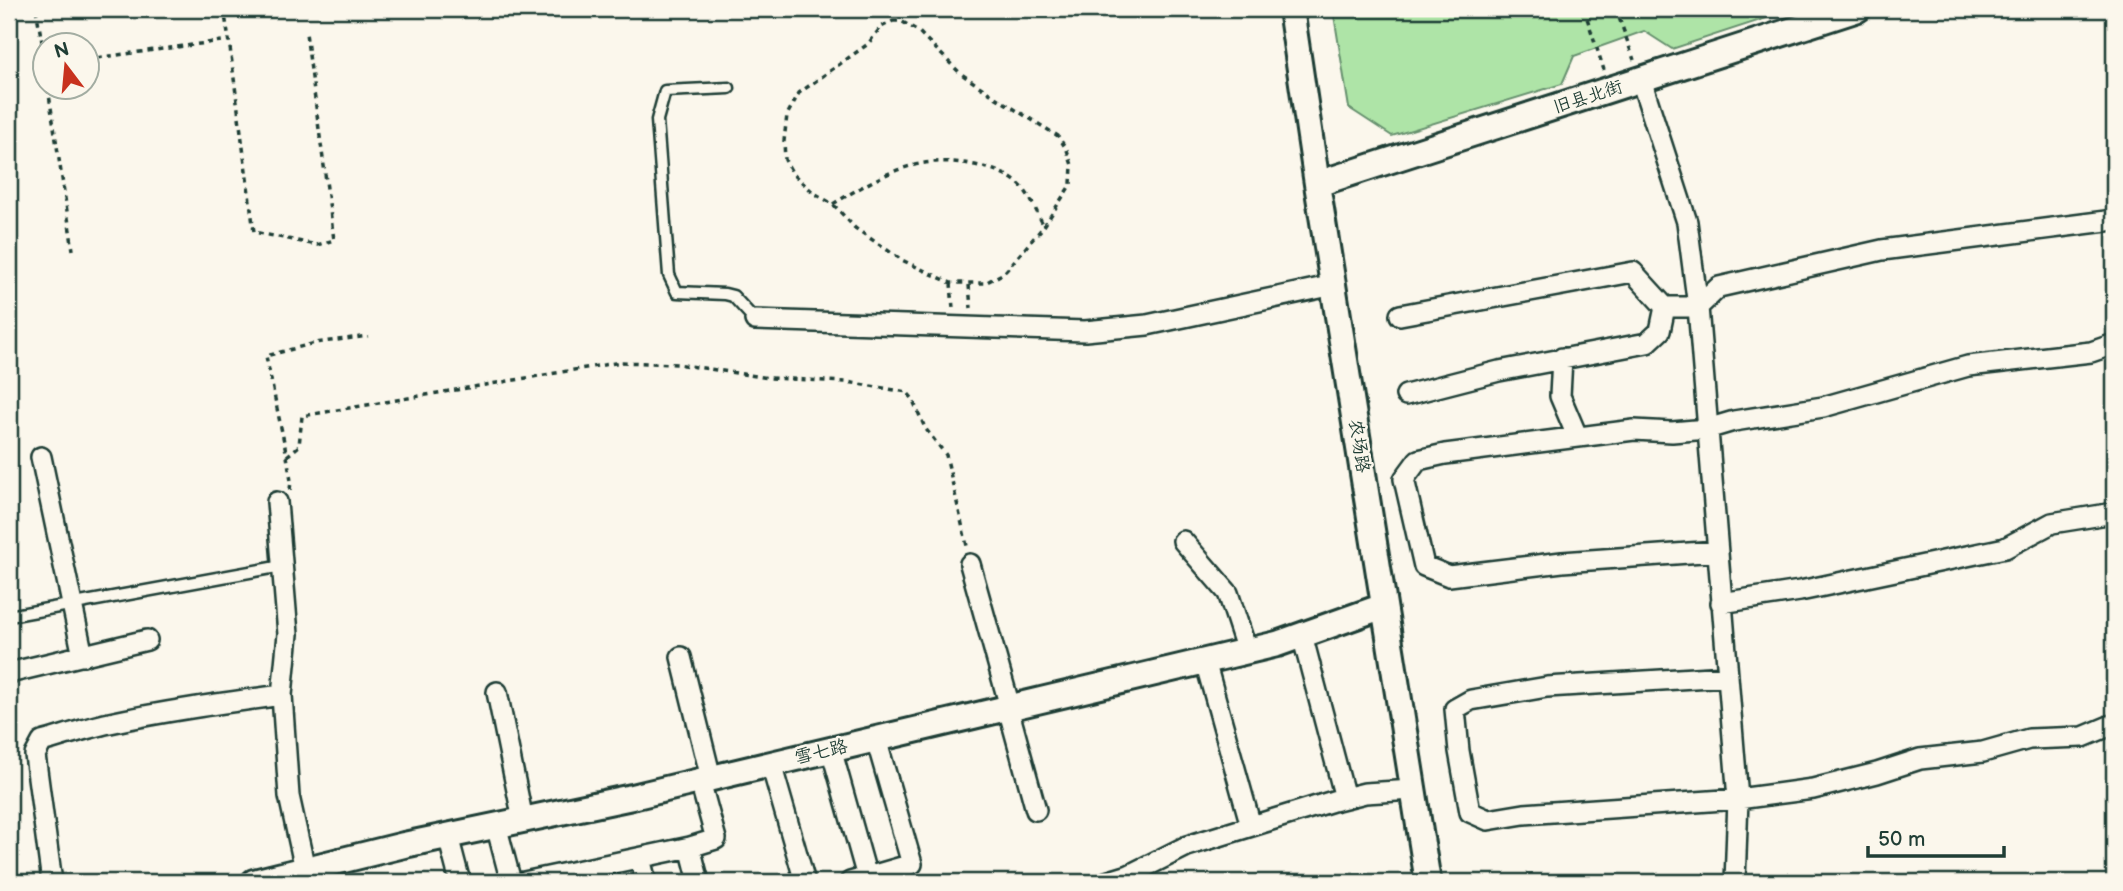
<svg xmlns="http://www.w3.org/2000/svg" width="2123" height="891" viewBox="0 0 2123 891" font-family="'Balsamiq Sans','LXGW WenKai TC',sans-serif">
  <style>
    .green { fill: #aee4a7; stroke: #66906e; stroke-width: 2 }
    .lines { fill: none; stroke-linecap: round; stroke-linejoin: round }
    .service-casing { stroke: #1f3d34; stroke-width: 15 }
    .minor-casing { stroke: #1f3d34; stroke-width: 24 }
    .tertiary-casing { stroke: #1f3d34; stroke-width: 30 }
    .path { stroke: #1f3d34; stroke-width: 3.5; stroke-dasharray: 5 5; stroke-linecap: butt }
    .service { stroke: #fbf7ec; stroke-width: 10 }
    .minor { stroke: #fbf7ec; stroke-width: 19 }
    .tertiary { stroke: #fbf7ec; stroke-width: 24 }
    .labels { text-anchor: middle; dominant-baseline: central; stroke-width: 5; stroke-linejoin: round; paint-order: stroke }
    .street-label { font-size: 18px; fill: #1f3d34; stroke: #fbf7ec }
  </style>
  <rect width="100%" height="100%" fill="#fbf7ec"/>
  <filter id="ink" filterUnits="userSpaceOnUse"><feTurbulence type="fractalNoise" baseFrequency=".0143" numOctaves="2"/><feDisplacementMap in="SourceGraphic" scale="14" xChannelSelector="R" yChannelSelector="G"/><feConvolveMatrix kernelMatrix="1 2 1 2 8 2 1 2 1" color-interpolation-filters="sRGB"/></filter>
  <g filter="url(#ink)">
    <path class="green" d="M 1333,9 L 1794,9 L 1672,49 L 1644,31 L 1574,56 L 1562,84 L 1392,136 L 1349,108 Z"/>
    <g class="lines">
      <defs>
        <path id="service" d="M 729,88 L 665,91 L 657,120 L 669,275 L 677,292 L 725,294 L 733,296 L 755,320
          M 9,616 L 282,566"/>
        <path id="minor" d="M 1641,80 L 1687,222 L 1698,307 L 1719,287 L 1882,250 L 2114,220
          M 1400,315 L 1633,272 L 1665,307 L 1698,307 L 1738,799 L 1735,882
          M 755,320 L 1085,331 L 1147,325 L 1334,285
          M 1562,358 L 1560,396 L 1577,436
          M 1406,395 L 1499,371 L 1647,343 L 1660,331 L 1665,307
          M 41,457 L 83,656
          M 277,502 L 288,634 L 282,695 L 289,796 L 305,869
          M 1183,541 L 1228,593 L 1247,651
          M 1717,551 L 1562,562 L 1449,576 L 1424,566 L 1404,479 L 1418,460 L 1445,454 L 1634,430 L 1672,432 L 1707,429 L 1734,421 L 1823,407 L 1968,366 L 2091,352 L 2114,344
          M 970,564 L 1010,707
          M 1721,603 L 1800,591 L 2005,548 L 2052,523 L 2114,513
          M 1302,635 L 1345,798
          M 681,657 L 711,778
          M 1205,661 L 1251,826
          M 9,673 L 147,640
          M 1727,676 L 1547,687 L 1471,700 L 1455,709 L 1459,751 L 1470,812 L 1488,820 L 1524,814 L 1738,799 L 1813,789 L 1877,773 L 1920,759 L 1983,752 L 2029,739 L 2083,737 L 2114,724
          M 497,692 L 523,820
          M 1008,708 L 1036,810
          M 831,749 L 867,877
          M 771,764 L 805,882
          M 496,825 L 511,882
          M 448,836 L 460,882
          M 640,858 L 646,882
          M 52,882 L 35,755 L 42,742 C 63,736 84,729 105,724 C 164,711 223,703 282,695
          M 524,882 L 690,847
          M 699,882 L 690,847 L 716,839 L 700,781
          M 850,882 L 912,864 L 876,739
          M 1106,882 L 1129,875 L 1187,846 L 1333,801 L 1365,793 L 1413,790"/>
        <path id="tertiary" d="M 1291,9 L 1317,184 L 1428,882
          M 1317,184 L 1858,9
          M 254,882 L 404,845 L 632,797 L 1277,644 L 1384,606"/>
      </defs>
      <use href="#service" class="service-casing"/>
      <use href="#minor" class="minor-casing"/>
      <use href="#tertiary" class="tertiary-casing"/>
      <path class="path" d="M 36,9 L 46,64
        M 224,9 L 229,40
        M 1584,9 L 1604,70
        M 1616,9 L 1634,60
        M 893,21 L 901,21 L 918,31 L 960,73 L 995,97 L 1058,136 L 1067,150 L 1072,165 L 1071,184 L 1044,226 L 1004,273 L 985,283 L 951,283 L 902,260 L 855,228 L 833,204 L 814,193 L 793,174 L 785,160 L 784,141 L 787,115 L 799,93 L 868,44 L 881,27 Z
        M 88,59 L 229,40 L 254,232 L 317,245 L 334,240 L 306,33
        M 48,88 L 73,250
        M 833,204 C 881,175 917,153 975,165 C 989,168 1003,172 1015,181 C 1029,190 1036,212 1044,226
        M 951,283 L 953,309
        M 969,285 L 971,308
        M 287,456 L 299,446 L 302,416 L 621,362 L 677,364 L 769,378 L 847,382 L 907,392 L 912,398 L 925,428 L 946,455 L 967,546
        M 290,490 L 291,481 L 287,456 L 266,356 L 315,343 L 368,336"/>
      <use href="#service" class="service"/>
      <use href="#minor" class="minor"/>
      <use href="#tertiary" class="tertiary"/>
    </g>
  </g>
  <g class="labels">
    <g class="street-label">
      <text transform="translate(1588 97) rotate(-18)">旧县北街</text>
      <text transform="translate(1359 446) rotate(81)">农场路</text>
      <text transform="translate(821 752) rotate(-13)">雪七路</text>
    </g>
  </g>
  <rect width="2123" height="891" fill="none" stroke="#fbf7ec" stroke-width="35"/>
  <rect x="18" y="18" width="2088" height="856" fill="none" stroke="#1f3d34" stroke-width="2.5" filter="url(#ink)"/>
  <g transform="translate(66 66) rotate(344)"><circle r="33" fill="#fbf7ec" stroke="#a3ada2" stroke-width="2"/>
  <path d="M0-5L12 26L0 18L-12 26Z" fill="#c8321e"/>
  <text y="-10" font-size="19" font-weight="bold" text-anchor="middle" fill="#1f3d34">N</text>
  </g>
  <path d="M1868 846v10h136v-10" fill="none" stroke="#1f3d34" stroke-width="3.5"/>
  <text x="1878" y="846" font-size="21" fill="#1f3d34" stroke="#fbf7ec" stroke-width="5" paint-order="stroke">50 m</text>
</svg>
